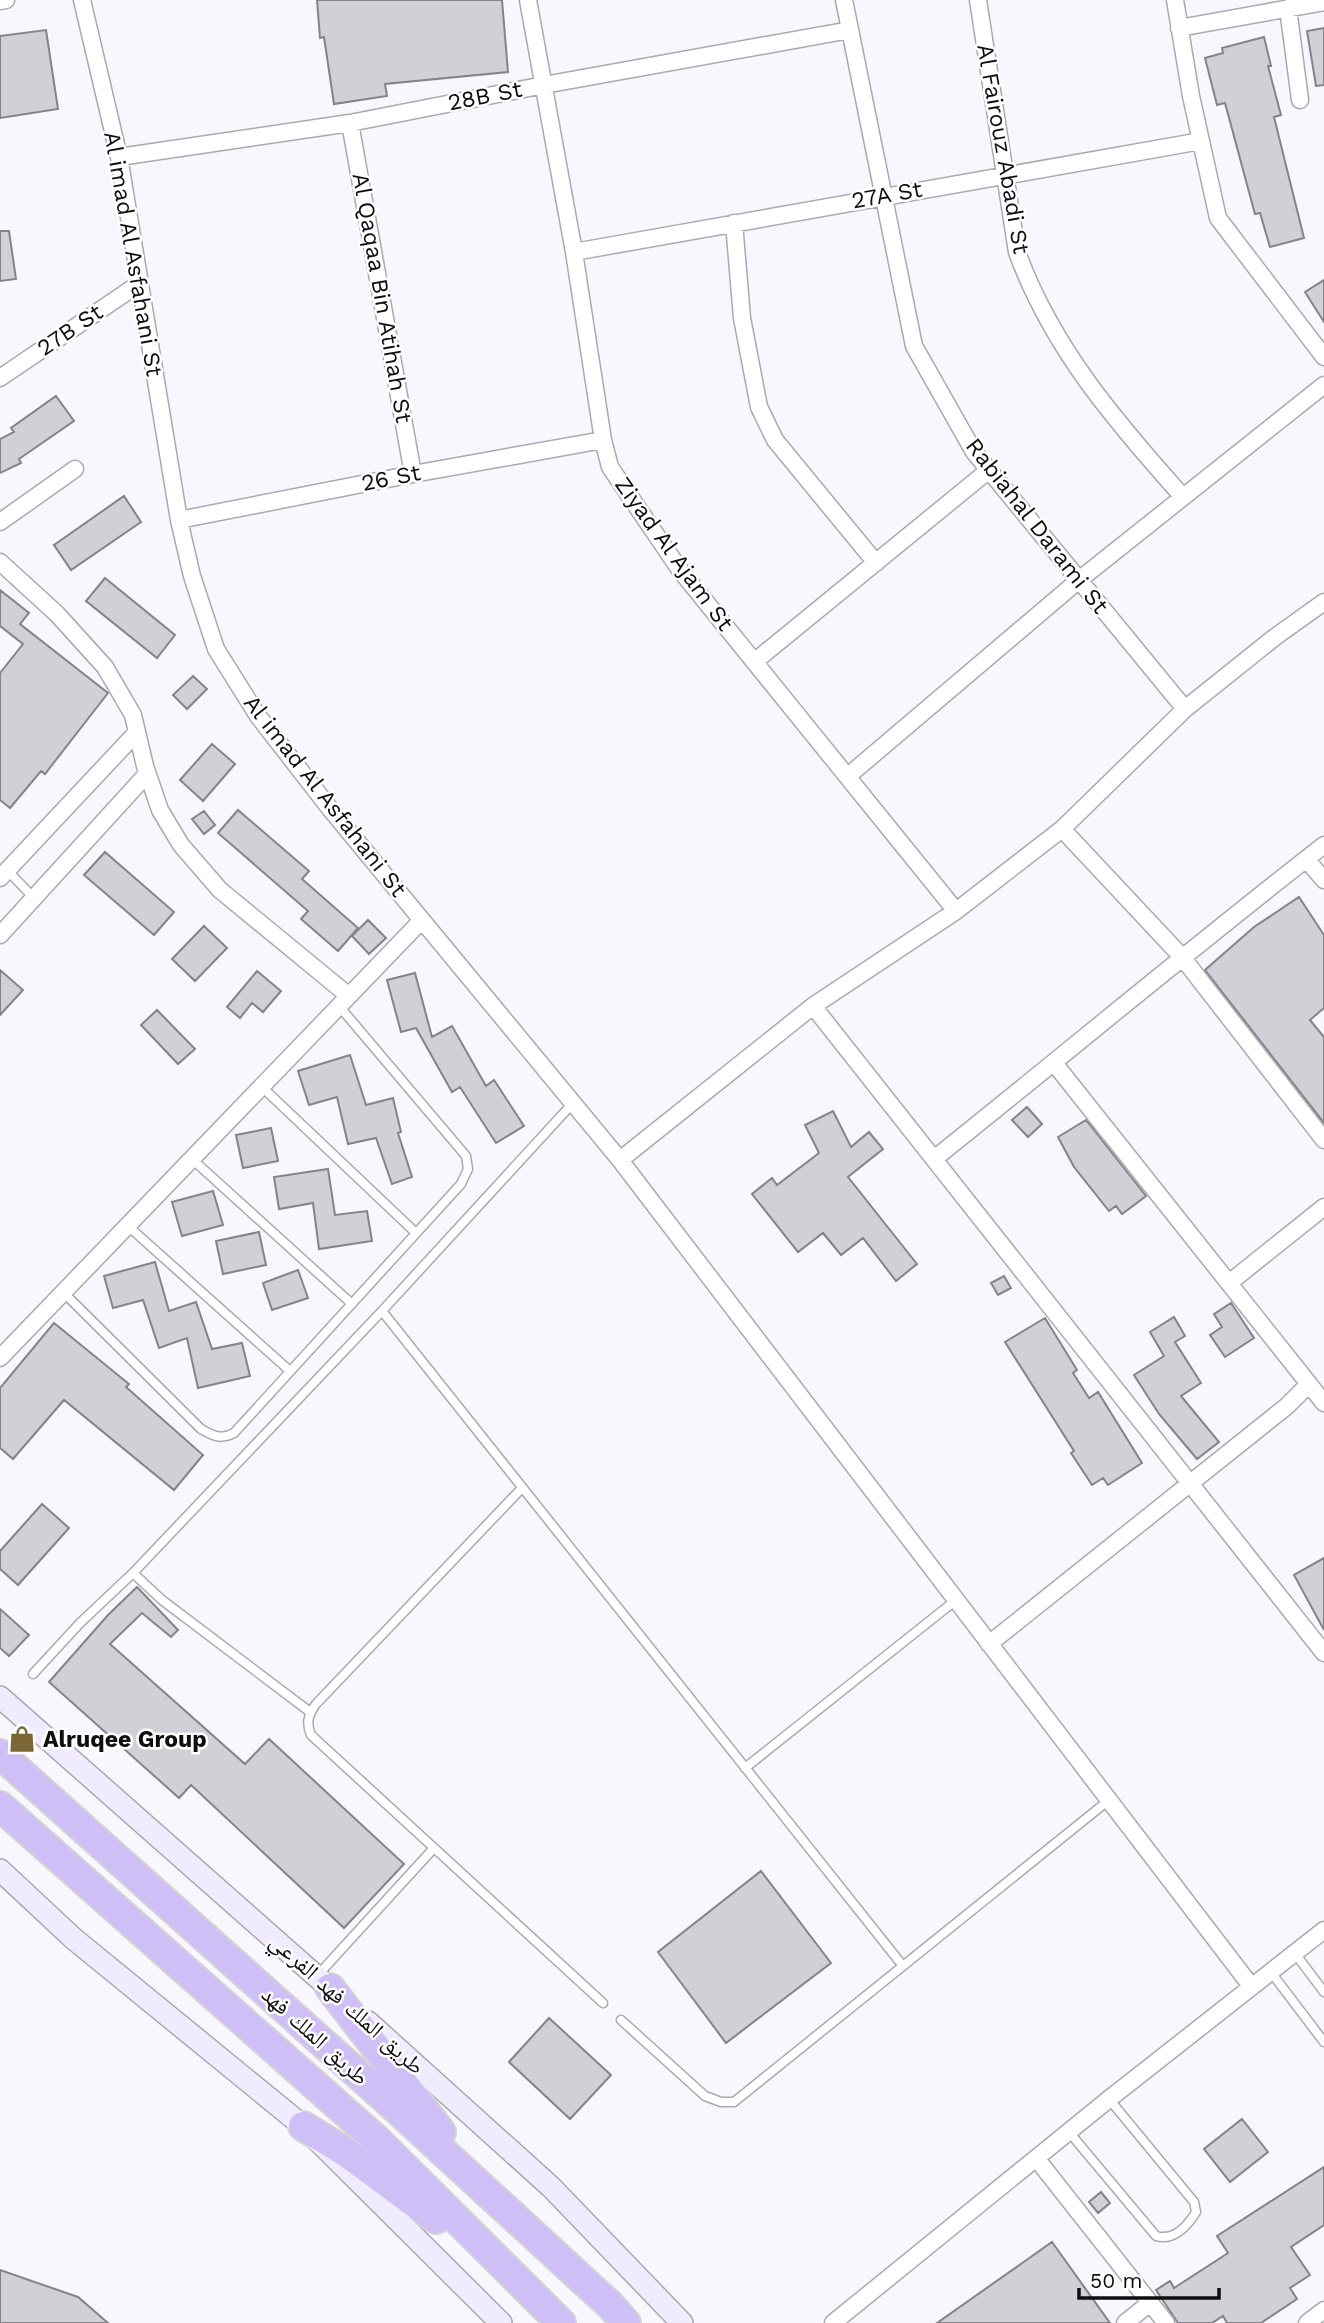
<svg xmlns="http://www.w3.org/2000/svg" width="1324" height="2323" viewBox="0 0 1324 2323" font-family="'Work Sans','Noto Naskh Arabic',sans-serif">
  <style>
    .building { fill: #d1d0d6; stroke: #858389; stroke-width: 2 }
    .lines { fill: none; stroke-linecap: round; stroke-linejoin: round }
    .service-casing { stroke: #aba9af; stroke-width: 11 }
    .minor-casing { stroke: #aba9af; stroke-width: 19 }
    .secondary-casing { stroke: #aba9af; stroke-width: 24 }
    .motorway-casing { stroke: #d4d3d4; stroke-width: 32 }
    .service { stroke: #fff; stroke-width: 8 }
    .minor { stroke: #fff; stroke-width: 16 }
    .secondary { stroke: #f0ecfd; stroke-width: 21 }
    .motorway { stroke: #cebff7; stroke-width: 28 }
    .labels { text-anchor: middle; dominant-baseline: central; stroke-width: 5; stroke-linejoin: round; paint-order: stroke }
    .street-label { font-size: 23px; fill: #0e0d0f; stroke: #fff }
    .poi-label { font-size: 23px; font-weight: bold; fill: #0e0d0f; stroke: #fff; text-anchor: start }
  </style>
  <rect width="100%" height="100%" fill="#f8f7fd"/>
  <path class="building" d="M 317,0 L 502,0 L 508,72 L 385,84 L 387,96 L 334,104 L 324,37 L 320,38 Z
    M 1324,28 L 1324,85 L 1316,86 L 1307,31 Z
    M 46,30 L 58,109 L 0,118 L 0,36 Z
    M 1264,37 L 1271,66 L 1268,66 L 1281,115 L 1274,117 L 1304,238 L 1270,247 L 1260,213 L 1255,214 L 1225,103 L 1217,105 L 1205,58 L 1223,53 L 1222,48 Z
    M 0,231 L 9,231 L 16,279 L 0,281 Z
    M 1324,280 L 1324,322 L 1305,292 Z
    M 56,396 L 74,421 L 19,459 L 21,463 L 0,473 L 0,439 L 14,432 L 11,428 Z
    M 124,496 L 141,522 L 71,570 L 54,545 Z
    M 105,578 L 175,635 L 157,658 L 86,601 Z
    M 0,590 L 29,613 L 20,624 L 108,693 L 45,774 L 41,771 L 10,808 L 0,800 L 0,673 L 23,644 L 0,626 Z
    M 193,676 L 207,689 L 187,709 L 173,695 Z
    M 212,744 L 235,764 L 203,801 L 180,780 Z
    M 238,810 L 309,871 L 302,879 L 358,928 L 338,951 L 301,919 L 308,911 L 218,833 Z
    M 204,811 L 215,825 L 204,834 L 192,819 Z
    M 105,852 L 174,912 L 154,935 L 84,875 Z
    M 1299,897 L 1324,935 L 1324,1008 L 1310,1020 L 1324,1037 L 1324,1123 L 1205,970 L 1254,927 Z
    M 368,920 L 386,938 L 369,954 L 352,936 Z
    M 204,926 L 227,948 L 195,981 L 172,959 Z
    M 0,970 L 23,990 L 0,1015 Z
    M 257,971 L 281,991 L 263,1012 L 252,1003 L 240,1018 L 227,1007 Z
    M 415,973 L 432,1037 L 452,1026 L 486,1086 L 494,1080 L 524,1126 L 496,1143 L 460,1087 L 452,1092 L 416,1028 L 401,1032 L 387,980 Z
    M 157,1010 L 195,1049 L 178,1064 L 141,1025 Z
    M 350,1055 L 366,1105 L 393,1098 L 401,1132 L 398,1133 L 412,1177 L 392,1184 L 376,1138 L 348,1144 L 337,1097 L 309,1105 L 298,1071 Z
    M 1027,1107 L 1042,1124 L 1028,1137 L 1012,1120 Z
    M 833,1111 L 851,1147 L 869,1132 L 883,1149 L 848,1177 L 917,1264 L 896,1281 L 863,1238 L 841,1255 L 823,1233 L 798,1252 L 752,1194 L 772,1178 L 777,1185 L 819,1153 L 805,1125 Z
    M 1086,1120 L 1146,1196 L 1122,1214 L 1116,1206 L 1109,1211 L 1074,1167 L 1058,1137 Z
    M 271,1128 L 278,1161 L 243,1168 L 236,1135 Z
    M 328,1169 L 335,1215 L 367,1211 L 372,1241 L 319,1249 L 313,1203 L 279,1209 L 274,1177 Z
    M 213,1191 L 223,1225 L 182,1236 L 172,1202 Z
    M 259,1232 L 266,1265 L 223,1274 L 216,1241 Z
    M 155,1262 L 169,1311 L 196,1302 L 212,1349 L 242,1343 L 250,1376 L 198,1388 L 187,1338 L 159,1348 L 143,1300 L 113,1308 L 104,1276 Z
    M 298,1270 L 308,1298 L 272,1310 L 263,1283 Z
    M 1004,1276 L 1011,1288 L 998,1295 L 991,1283 Z
    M 1231,1303 L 1254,1338 L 1225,1357 L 1210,1335 L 1222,1327 L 1214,1314 Z
    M 1174,1317 L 1185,1336 L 1175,1342 L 1201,1383 L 1181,1396 L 1219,1442 L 1197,1459 L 1159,1414 L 1134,1375 L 1164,1356 L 1150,1332 Z
    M 1045,1318 L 1077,1370 L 1073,1373 L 1089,1398 L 1098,1392 L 1142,1463 L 1108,1485 L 1103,1478 L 1092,1485 L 1071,1453 L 1074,1451 L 1005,1342 Z
    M 54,1323 L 129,1384 L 126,1387 L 203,1455 L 174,1490 L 64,1400 L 13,1459 L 0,1448 L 0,1388 Z
    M 42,1504 L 69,1528 L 18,1585 L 0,1569 L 0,1551 Z
    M 1324,1558 L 1324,1630 L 1294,1575 Z
    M 137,1587 L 178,1630 L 171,1637 L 142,1613 L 110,1644 L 245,1764 L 269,1739 L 404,1864 L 344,1928 L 191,1785 L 179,1798 L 49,1682 L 108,1615 Z
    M 0,1609 L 29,1635 L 9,1656 L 0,1648 Z
    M 761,1871 L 831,1963 L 726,2043 L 658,1952 Z
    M 549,2018 L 611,2075 L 570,2119 L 509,2062 Z
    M 1242,2119 L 1268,2152 L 1230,2182 L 1204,2149 Z
    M 1324,2167 L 1324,2225 L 1291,2247 L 1310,2275 L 1290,2288 L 1297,2299 L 1261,2323 L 1227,2323 L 1223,2316 L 1212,2323 L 1178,2323 L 1156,2290 L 1170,2281 L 1174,2288 L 1228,2253 L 1217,2236 Z
    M 1101,2192 L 1110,2203 L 1098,2213 L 1089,2202 Z
    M 1052,2242 L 1110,2323 L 937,2323 Z
    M 0,2270 L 78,2297 L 108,2323 L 0,2323 Z"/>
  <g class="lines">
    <defs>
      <path id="service" d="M 7,870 L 33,897
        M 262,1087 L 416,1233
        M 192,1159 L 352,1304
        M 128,1226 L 290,1371
        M 63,1292 L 201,1429 C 213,1436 221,1440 234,1433 L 461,1184 L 468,1169 L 466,1156 L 339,1006
        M 382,1311 L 903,1966
        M 522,1488 L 316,1704 C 308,1715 306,1723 311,1735 L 603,2003
        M 33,1674 L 80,1623 L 133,1573
        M 310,1712 L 162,1600 L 133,1573 L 382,1311 L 573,1103
        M 745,1768 L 956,1600
        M 1294,1952 L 1324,1992
        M 1270,1971 L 1324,2042
        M 317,1976 L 433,1849
        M 621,2020 L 705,2096 L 721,2102 L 734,2102 L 1109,1800
        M 1069,2132 L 1156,2236 C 1173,2241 1187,2227 1196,2212 L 1194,2202 L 1109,2099"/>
      <path id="minor" d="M 82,0 L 119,157 L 179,520 L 192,576 L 216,649 L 258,716 L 331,810 L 620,1160 L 1251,1986
        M 528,0 L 574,252 L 603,440 L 610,467 L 680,570 L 956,911
        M 844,0 L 914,346 L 974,452 L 1185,709
        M 978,0 L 1017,252 C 1052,348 1116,422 1183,497
        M 1175,0 L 1191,96 L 1218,218 L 1324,357
        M 0,1 L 6,0
        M 1288,8 L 1300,100
        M 1179,28 L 1324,2
        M 350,123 L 413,474
        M 119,157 L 350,123 L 544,85 L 850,30
        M 734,223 L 742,318 L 759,407 L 775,440 L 876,563
        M 574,252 L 1201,141
        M 0,378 L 140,283
        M 179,520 L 413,474 L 603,440
        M 0,522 L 75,469
        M 0,562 L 57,614 L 105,667 L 133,715 L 145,766 L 160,810 L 181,845 L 220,890 L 349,996
        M 754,662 L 989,470
        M 848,776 L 1079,580 L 1324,385
        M 1062,829 L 1182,957 L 1324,1140
        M 1306,859 L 1324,880
        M 0,878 L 137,732
        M 0,935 L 147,774
        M 813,1006 L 1324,1653
        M 934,1159 C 1064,1055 1192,948 1324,845
        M 620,1160 L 813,1006 L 956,911 L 1062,829 L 1185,709 L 1275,637 L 1324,602
        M 1229,1283 L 1324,1207
        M 0,1358 L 422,920
        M 1309,1384 L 1324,1403
        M 989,1644 L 1287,1406 L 1309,1384 L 1054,1063
        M 1036,2158 L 1166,2323
        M 833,2323 L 1109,2099 L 1324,1930
        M 1125,2323 L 1150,2303
        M 1307,2323 L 1324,2310"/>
      <path id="secondary" d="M 0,1697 L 341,1998
        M 0,1870 L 74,1939 L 303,2126 L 501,2323
        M 368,2022 L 551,2187 L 682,2323"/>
      <path id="motorway" d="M 0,1754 L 389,2102 L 611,2306 L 626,2323
        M 0,1806 L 377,2140 L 561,2323
        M 330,1988 L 441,2132
        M 303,2126 L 347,2153 L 436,2219"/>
    </defs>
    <use href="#service" class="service-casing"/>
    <use href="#minor" class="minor-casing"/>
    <use href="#secondary" class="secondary-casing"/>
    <use href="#motorway" class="motorway-casing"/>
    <use href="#service" class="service"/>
    <use href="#minor" class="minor"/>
    <use href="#secondary" class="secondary"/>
    <use href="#motorway" class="motorway"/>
  </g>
  <defs>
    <symbol id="shop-bare" viewBox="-9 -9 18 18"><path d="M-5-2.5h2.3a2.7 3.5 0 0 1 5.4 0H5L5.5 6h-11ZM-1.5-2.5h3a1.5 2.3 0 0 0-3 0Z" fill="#7b6736" stroke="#fff" stroke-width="2.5" paint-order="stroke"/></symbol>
  </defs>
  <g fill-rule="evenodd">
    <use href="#shop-bare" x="3" y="1720" width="38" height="38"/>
  </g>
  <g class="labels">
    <g class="street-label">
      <text transform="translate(485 96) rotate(-11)">28B St</text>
      <text transform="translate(1003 149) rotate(80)">Al Fairouz Abadi St</text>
      <text transform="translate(887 195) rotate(-10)">27A St</text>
      <text transform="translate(133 254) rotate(80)">Al imad Al Asfahani St</text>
      <text transform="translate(382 298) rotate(80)">Al Qaqaa Bin Atihah St</text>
      <text transform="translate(70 330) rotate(-34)">27B St</text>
      <text transform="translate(391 478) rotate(-11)">26 St</text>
      <text transform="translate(1037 526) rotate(52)">Rabiahal Darami St</text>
      <text transform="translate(674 554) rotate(54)">Ziyad Al Ajam St</text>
      <text transform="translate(325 796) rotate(52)">Al imad Al Asfahani St</text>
      <text transform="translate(347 2004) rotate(42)">طريق الملك فهد الفرعي</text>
      <text transform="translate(315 2036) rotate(42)">طريق الملك فهد</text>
    </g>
    <g class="poi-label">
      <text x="43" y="1739">Alruqee Group</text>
    </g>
  </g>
  <path d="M1079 2288v10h140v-10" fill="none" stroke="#0e0d0f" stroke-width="3.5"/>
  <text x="1090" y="2288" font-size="21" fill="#0e0d0f" stroke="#ffffff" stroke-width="5" paint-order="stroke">50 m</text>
</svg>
